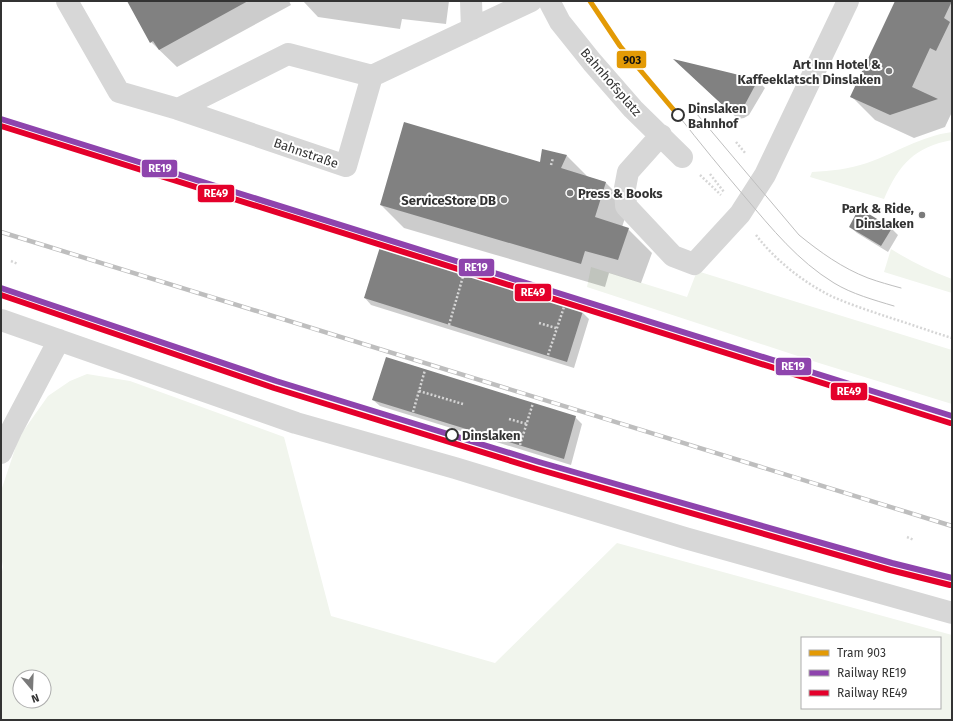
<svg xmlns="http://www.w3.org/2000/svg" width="953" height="721" viewBox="0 0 953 721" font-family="'Fira Sans',sans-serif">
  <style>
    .green { fill: #f1f5ed; fill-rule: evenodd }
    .shadow { fill: #0003 }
    .building { fill: #818181 }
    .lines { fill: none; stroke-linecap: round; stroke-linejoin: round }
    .path { stroke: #d6d6d6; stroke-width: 2.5; stroke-dasharray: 2 2; stroke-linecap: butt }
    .minor { stroke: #d7d7d7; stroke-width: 22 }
    .tram { stroke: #bebebe; stroke-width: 1 }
    .rail-casing { stroke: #bebebe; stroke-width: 4.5 }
    .rail { stroke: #fff; stroke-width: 3; stroke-dasharray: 9; stroke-linecap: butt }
    .rail-1-casing { stroke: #fff; stroke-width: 9 }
    .rail-2-casing { stroke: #fff; stroke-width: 9 }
    .rail-1 { stroke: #8e44ad; stroke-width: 6 }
    .rail-2 { stroke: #e4002b; stroke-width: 6 }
    .tram-1-casing { stroke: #fff; stroke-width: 8 }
    .tram-1 { stroke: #e39a05; stroke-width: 5 }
    .poi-dot { fill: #7a7a7a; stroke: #fff; stroke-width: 1.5 }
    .stop-dot { fill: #fff; stroke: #333; stroke-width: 2 }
    .labels { text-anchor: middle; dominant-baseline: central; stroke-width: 4; stroke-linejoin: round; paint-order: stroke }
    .poi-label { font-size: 13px; font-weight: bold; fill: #333; stroke: #fff; text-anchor: end }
    .street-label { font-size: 13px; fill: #333; stroke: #fff }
    .stop-label { font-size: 13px; font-weight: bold; fill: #333; stroke: #fff; text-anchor: start }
    .line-badge { stroke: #fff; stroke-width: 1.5 }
    .badge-label { font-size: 11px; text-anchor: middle; font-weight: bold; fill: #fff }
    .pale-badge-label { font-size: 11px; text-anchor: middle; font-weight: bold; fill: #111 }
  </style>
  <rect width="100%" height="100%" fill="#fff"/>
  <path class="green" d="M 952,132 L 952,140 C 915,147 899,164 884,199 L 810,177 L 812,172 C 831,171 849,169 867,163 C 896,153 921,136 952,132 Z
    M 891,249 C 910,261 930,271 952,279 L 952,293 L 884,272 Z
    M 591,267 L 687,297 L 697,271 L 952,350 L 952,404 L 819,363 L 587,287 Z
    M 87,374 L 130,381 L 284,437 L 331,616 L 495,663 L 617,543 L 952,635 L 952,720 L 1,720 L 1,576 L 3,567 L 1,555 L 1,491 L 19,437 L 48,396 L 70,381 ZM 802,638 L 940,638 L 940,708 L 802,708 ZM 20,677 L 44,677 L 44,701 L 20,701 Z"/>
  <path class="shadow" d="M 129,1 L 289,1 L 291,5 L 177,67 L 151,42 Z
    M 303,1 L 449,1 L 446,24 L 402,19 L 400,29 L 318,17 Z
    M 896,1 L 952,1 L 952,112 L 945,127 L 914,138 L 875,120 L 852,97 Z
    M 676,61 L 758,81 L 765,88 L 749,115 L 744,118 L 738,119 Z
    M 567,156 L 588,177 L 605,182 L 629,206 L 622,227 L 628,229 L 652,253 L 641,283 L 609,273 L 605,287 L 404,228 L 381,205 Z
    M 860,210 L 892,229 L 898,235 L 888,252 L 857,233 L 850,227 Z
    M 365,298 L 582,312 L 589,319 L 574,368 L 371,305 Z
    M 373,400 L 575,417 L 582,424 L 571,465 L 380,406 Z"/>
  <path class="building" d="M 127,1 L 248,1 L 159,50 L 153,41 L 150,43 Z
    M 895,1 L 952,1 L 944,18 L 950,22 L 936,51 L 930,48 L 912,87 L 938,99 L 890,115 L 850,97 Z
    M 673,59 L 731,73 L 758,80 L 743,108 L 737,111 L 730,112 Z
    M 404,122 L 540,162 L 542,149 L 567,155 L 561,168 L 606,182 L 595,217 L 629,228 L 618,260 L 585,251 L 581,264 L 380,205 Z
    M 859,208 L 892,228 L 881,246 L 849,227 Z
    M 380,247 L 583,311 L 567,362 L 364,298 Z
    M 386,357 L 576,416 L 564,459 L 372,400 Z"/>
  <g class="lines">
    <path class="path" d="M 736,142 L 746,154
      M 551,165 L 553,158
      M 710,174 L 724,192
      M 700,175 L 721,195
      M 756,235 C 775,260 803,282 831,296 C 851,305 873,312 894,319 C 913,325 932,332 952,338
      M 11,261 L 18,264
      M 539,323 L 556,328
      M 449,325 L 464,273
      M 548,355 L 565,304
      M 419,391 L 463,404
      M 413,412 L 425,370
      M 509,419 L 527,424
      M 520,445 L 533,403
      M 907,537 L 914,540"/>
    <path class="minor" d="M 67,1 L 119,92 L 178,109 L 288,54 L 372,76 L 531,1
      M 471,1 L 472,29
      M 549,1 L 560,22 L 592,62 L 633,109 L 682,157
      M 178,109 L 346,166 L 372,76
      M 661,135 L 628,172 L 625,188 L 626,206 L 673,256 L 694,264 L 740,214 L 765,175 L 848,1
      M 1,320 L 296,423 L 455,468 L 685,538 L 952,613
      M 1,453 L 12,429 L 59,340"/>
    <path class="tram" d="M 691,107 L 799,235 C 820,252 842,268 868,278 C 879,282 890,285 901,288
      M 678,115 C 700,143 722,170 745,197 C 772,229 798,261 834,283 C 852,294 874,300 894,306"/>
    <defs>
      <path id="rail" d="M 1,232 L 952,526"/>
    </defs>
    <use href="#rail" class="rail-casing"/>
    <use href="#rail" class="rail"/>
    <defs>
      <path id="rail-1" d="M 1,119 L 952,416
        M 1,288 L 276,381 L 539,462 L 892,563 L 952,578"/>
      <path id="rail-2" d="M 1,126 L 950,423
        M 1,295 L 274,388 L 537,469 L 890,570 L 950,585"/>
    </defs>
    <use href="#rail-1" class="rail-1-casing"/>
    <use href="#rail-2" class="rail-2-casing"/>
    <use href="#rail-1" class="rail-1"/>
    <use href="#rail-2" class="rail-2"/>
    <defs>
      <path id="tram-1" d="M 590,1 L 620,46 L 678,115"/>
    </defs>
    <use href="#tram-1" class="tram-1-casing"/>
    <use href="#tram-1" class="tram-1"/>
  </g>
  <g class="poi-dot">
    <circle cx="889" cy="71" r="4"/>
    <circle cx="570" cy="193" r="4"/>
    <circle cx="504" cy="200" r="4"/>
    <circle cx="922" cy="215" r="4"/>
  </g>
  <g class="stop-dot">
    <circle cx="678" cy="115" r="6"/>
    <circle cx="452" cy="435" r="6"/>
  </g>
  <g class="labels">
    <g class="poi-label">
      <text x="881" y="64">Art Inn Hotel &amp;<tspan x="881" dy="15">Kaffeeklatsch Dinslaken</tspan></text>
      <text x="578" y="193" text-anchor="start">Press &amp; Books</text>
      <text x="496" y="200">ServiceStore DB</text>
      <text x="914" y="208">Park &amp; Ride,<tspan x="914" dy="15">Dinslaken</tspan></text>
    </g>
    <g class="street-label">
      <text transform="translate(611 82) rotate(49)">Bahnhofsplatz</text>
      <text transform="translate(306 153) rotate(19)">Bahnstraße</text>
    </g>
    <g class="stop-label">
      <text x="688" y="108">Dinslaken<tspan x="688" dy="15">Bahnhof</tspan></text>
      <text x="462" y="435">Dinslaken</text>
    </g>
  </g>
  <g class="line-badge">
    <rect x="616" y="50" width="31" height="19" rx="4" fill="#e39a05"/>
    <rect x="141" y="159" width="37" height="19" rx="4" fill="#8e44ad"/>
    <rect x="197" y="184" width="38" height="19" rx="4" fill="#e4002b"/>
    <rect x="458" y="258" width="37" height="19" rx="4" fill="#8e44ad"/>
    <rect x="514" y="283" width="38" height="19" rx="4" fill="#e4002b"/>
    <rect x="775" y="357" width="37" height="19" rx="4" fill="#8e44ad"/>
    <rect x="830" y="382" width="38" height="19" rx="4" fill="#e4002b"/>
  </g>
  <g class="badge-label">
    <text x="160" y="172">RE19</text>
    <text x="216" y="197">RE49</text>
    <text x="476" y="271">RE19</text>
    <text x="533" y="296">RE49</text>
    <text x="793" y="370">RE19</text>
    <text x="849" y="395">RE49</text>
  </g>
  <g class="pale-badge-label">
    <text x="632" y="64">903</text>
  </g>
  <rect width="953" height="721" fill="none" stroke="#333333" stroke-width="4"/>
  <rect x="801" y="637" width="140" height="72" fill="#ffffff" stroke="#adadad"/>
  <rect x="809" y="650" width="20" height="6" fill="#e39a05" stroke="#adadad"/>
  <text x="837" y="657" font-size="12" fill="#333333">Tram 903</text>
  <rect x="809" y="670" width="20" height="6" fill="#8e44ad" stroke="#adadad"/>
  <text x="837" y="677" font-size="12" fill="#333333">Railway RE19</text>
  <rect x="809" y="690" width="20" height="6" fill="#e4002b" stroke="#adadad"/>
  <text x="837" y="697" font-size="12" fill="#333333">Railway RE49</text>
  <g transform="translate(32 689) rotate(161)"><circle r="19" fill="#ffffff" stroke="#adadad"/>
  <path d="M0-3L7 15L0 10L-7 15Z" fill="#7a7a7a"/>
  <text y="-6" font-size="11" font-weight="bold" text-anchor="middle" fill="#333333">N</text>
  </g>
</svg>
